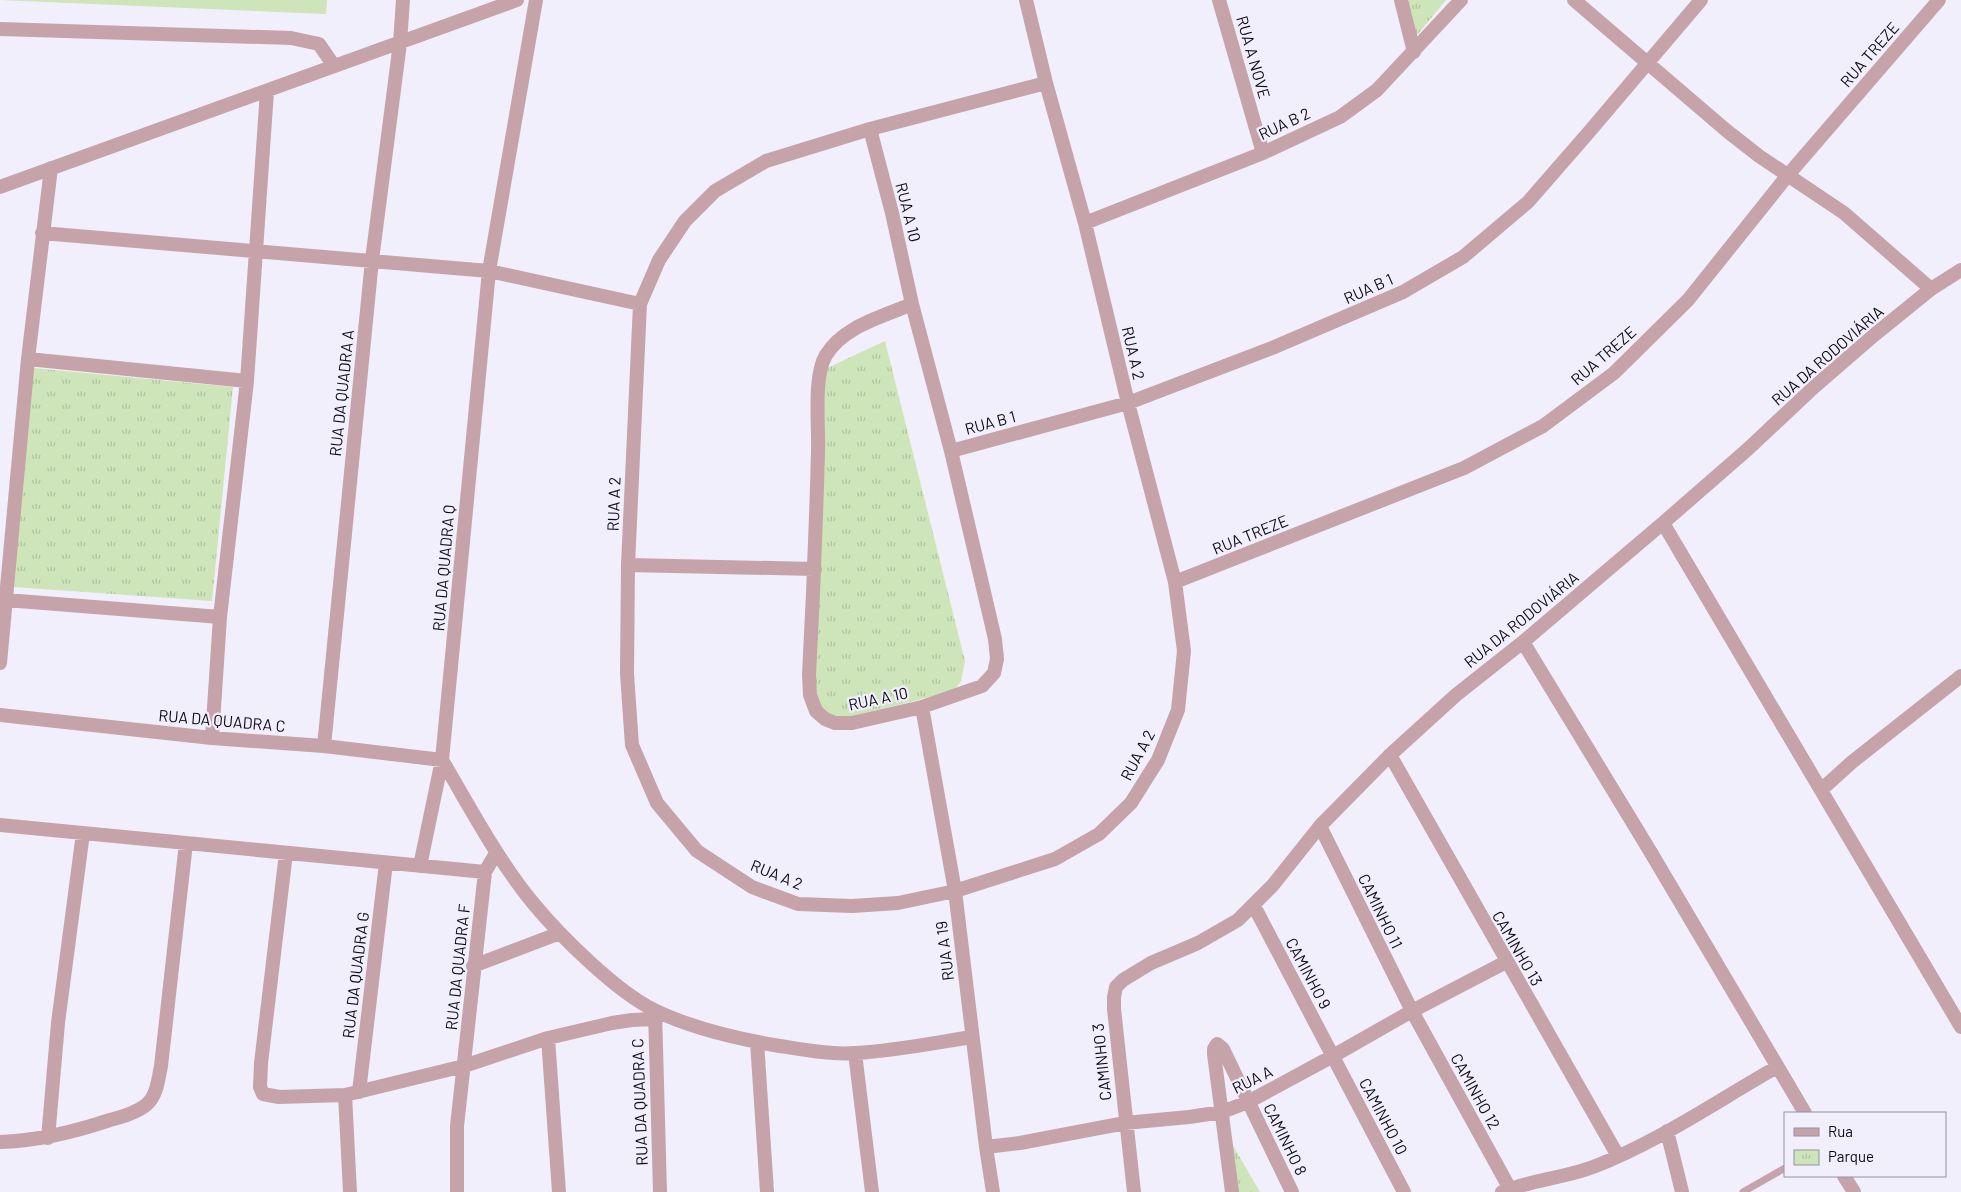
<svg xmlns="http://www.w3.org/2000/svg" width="1961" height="1192" viewBox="0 0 1961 1192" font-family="Barlow,sans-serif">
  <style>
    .green { fill: #cde5b9 }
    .park { fill: url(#park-tufts) }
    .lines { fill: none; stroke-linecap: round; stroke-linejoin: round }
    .lane { stroke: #c6a2a9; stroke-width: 7 }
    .street { stroke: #c6a2a9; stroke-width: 14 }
    .labels { text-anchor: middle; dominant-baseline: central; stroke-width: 4.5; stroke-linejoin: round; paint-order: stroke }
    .street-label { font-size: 16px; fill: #0c0a14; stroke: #f1effc }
  </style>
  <defs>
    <pattern id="park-tufts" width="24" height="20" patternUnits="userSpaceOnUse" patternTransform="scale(1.25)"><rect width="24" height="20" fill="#cde5b9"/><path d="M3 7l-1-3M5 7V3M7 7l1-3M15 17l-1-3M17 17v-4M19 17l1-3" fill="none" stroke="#afc39e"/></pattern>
  </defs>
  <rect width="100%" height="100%" fill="#f1effc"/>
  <path class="green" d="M 0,0 L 327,0 L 326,14 Z"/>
  <path class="park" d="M 1403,0 L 1446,0 L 1413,40 Z
    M 885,341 L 965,661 L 961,681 L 954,691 L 837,720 L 811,701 L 825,369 Z
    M 33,368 L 233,387 L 212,601 L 13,587 Z
    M 1228,1137 L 1260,1192 L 1237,1192 Z"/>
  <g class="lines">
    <path class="lane" d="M 1743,1192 L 1785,1168"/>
    <path class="street" d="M 1026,0 L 1046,83 L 1085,223 L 1128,403 L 1175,582 L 1184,651 L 1178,710 L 1158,760 L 1131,803 L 1099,834 L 1055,859 L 955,891 L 898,903 L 852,906 L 798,904 L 752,887 L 697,851 L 657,803 L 632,745 L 627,674 L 628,565 L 640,304 L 659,260 L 685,221 L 715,191 L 766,161 L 870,129 L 1046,83
      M 1219,0 L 1263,153
      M 1401,0 L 1414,52
      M 1574,0 L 1727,131 L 1759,156 L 1844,213 L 1931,289
      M 0,29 L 291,38 L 319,44 L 334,66
      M 870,129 L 892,213 L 912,304 L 951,451 L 995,639 L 997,659 L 994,673 L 982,686 L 922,707 L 852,723 L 835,723 L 825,719 L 816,711 L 810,695 L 809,675 C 813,601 816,526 818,452 C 819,426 813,376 826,355 C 844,326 882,317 912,304
      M 0,187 L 517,0
      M 1085,223 L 1263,153 L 1340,117 L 1377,90 L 1461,0
      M 42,233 L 489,271 L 640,304
      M 28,359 L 247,381
      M 951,451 L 1128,403 L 1272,348 L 1403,292 L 1463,257 L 1528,202 L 1589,132 L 1701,0
      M 1663,523 L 1961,1027
      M 628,565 L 815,569
      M 1175,582 L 1464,468 L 1543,426 L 1614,373 L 1688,300 L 1788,175 L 1939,0
      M 6,600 L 220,617
      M 1523,642 L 1650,851 L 1805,1113
      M 0,663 L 28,359 L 51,168
      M 922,707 L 955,891 L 986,1147 L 993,1192
      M 0,715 L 212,738 L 324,746 L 442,760 C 471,809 497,859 533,903 C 561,937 616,991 654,1010 C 691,1028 734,1038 774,1045 C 800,1049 828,1055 856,1053 C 895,1051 934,1043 972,1037
      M 212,738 L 220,617 L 247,381 L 267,91
      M 324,746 L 372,260 L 400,43 L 403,0
      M 1390,755 L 1618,1156
      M 1821,790 L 1852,762 L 1961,676
      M 0,825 L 485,872 L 496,853
      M 1320,826 L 1412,1011 L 1510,1189
      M 286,853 L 261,1063 L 260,1087 L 263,1094 L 279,1097 L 345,1095 L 464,1066 L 548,1038 L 612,1023 L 632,1020 L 654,1019
      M 420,866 L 442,760 L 489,271 L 536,0
      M 1254,906 L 1404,1192
      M 473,966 L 560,933
      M 655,1011 L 660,1192
      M 548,1038 L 559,1192
      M 757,1042 L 767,1192
      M 855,1053 L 872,1192
      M 359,1092 L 386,863
      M 345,1095 L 350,1192
      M 1667,1131 L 1682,1192
      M 48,1138 L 58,1023 L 83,833
      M 0,1142 C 39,1141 74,1132 110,1120 C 122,1117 136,1113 146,1105 C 157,1096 158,1080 161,1066 L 186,843
      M 986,1147 L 1020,1143 L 1125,1123 L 1189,1117 L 1222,1112 L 1248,1102 L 1333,1056 L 1412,1011 L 1506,962
      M 1844,1176 L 1854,1192
      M 457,1192 L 457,1126 L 485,872
      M 1134,1192 L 1114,1009 L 1114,997 L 1116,987 L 1123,980 L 1151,963 L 1198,943 L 1238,920 L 1273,885 L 1320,826 L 1390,755 L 1456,695 L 1523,642 L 1663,523 L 1748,449 L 1813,388 L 1873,336 L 1931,289 L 1961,270
      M 1232,1192 L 1214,1054 L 1214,1049 L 1217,1044 L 1223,1049 L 1292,1192
      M 1502,1192 C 1531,1180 1564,1178 1593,1167 C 1658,1142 1717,1101 1777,1067"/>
  </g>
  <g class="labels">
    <g class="street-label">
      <text transform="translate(1869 54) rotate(-49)">RUA TREZE</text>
      <text transform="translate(1254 57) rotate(74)">RUA A NOVE</text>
      <text transform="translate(1284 123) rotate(-25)">RUA B 2</text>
      <text transform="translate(909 212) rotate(76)">RUA A 10</text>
      <text transform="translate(1368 288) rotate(-24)">RUA B 1</text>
      <text transform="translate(1134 353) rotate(77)">RUA A 2</text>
      <text transform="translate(1603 355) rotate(-41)">RUA TREZE</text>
      <text transform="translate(1827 355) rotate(-41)">RUA DA RODOVIÁRIA</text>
      <text transform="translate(341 393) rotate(-84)">RUA DA QUADRA A</text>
      <text transform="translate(990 422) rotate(-15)">RUA B 1</text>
      <text transform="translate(613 504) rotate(-88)">RUA A 2</text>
      <text transform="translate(1250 534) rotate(-22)">RUA TREZE</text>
      <text transform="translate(443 568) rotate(-85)">RUA DA QUADRA Q</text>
      <text transform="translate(1521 619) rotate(-39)">RUA DA RODOVIÁRIA</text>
      <text transform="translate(878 698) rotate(-12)">RUA A 10</text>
      <text transform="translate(222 720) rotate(5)">RUA DA QUADRA C</text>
      <text transform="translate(1137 755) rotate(-62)">RUA A 2</text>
      <text transform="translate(777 874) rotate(22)">RUA A 2</text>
      <text transform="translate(1381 911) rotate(64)">CAMINHO 11</text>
      <text transform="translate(1518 948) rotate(60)">CAMINHO 13</text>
      <text transform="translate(944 951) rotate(-97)">RUA A 19</text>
      <text transform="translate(457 967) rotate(-84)">RUA DA QUADRA F</text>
      <text transform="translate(1309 973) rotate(62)">CAMINHO 9</text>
      <text transform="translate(355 975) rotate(-83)">RUA DA QUADRA G</text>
      <text transform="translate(1101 1062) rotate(-96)">CAMINHO 3</text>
      <text transform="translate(1252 1079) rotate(-26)">RUA A</text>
      <text transform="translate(1476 1091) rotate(61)">CAMINHO 12</text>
      <text transform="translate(639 1102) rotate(-92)">RUA DA QUADRA C</text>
      <text transform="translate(1384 1116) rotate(62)">CAMINHO 10</text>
      <text transform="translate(1286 1139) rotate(64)">CAMINHO 8</text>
    </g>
  </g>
  <rect x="1784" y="1112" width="162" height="65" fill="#f1effc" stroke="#95939f"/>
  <rect x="1794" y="1128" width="25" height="8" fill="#c6a2a9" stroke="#95939f"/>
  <text x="1828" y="1137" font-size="15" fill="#0c0a14">Rua</text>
  <rect x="1794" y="1150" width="25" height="15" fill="url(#park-tufts)" stroke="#95939f"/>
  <text x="1828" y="1162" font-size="15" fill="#0c0a14">Parque</text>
</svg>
